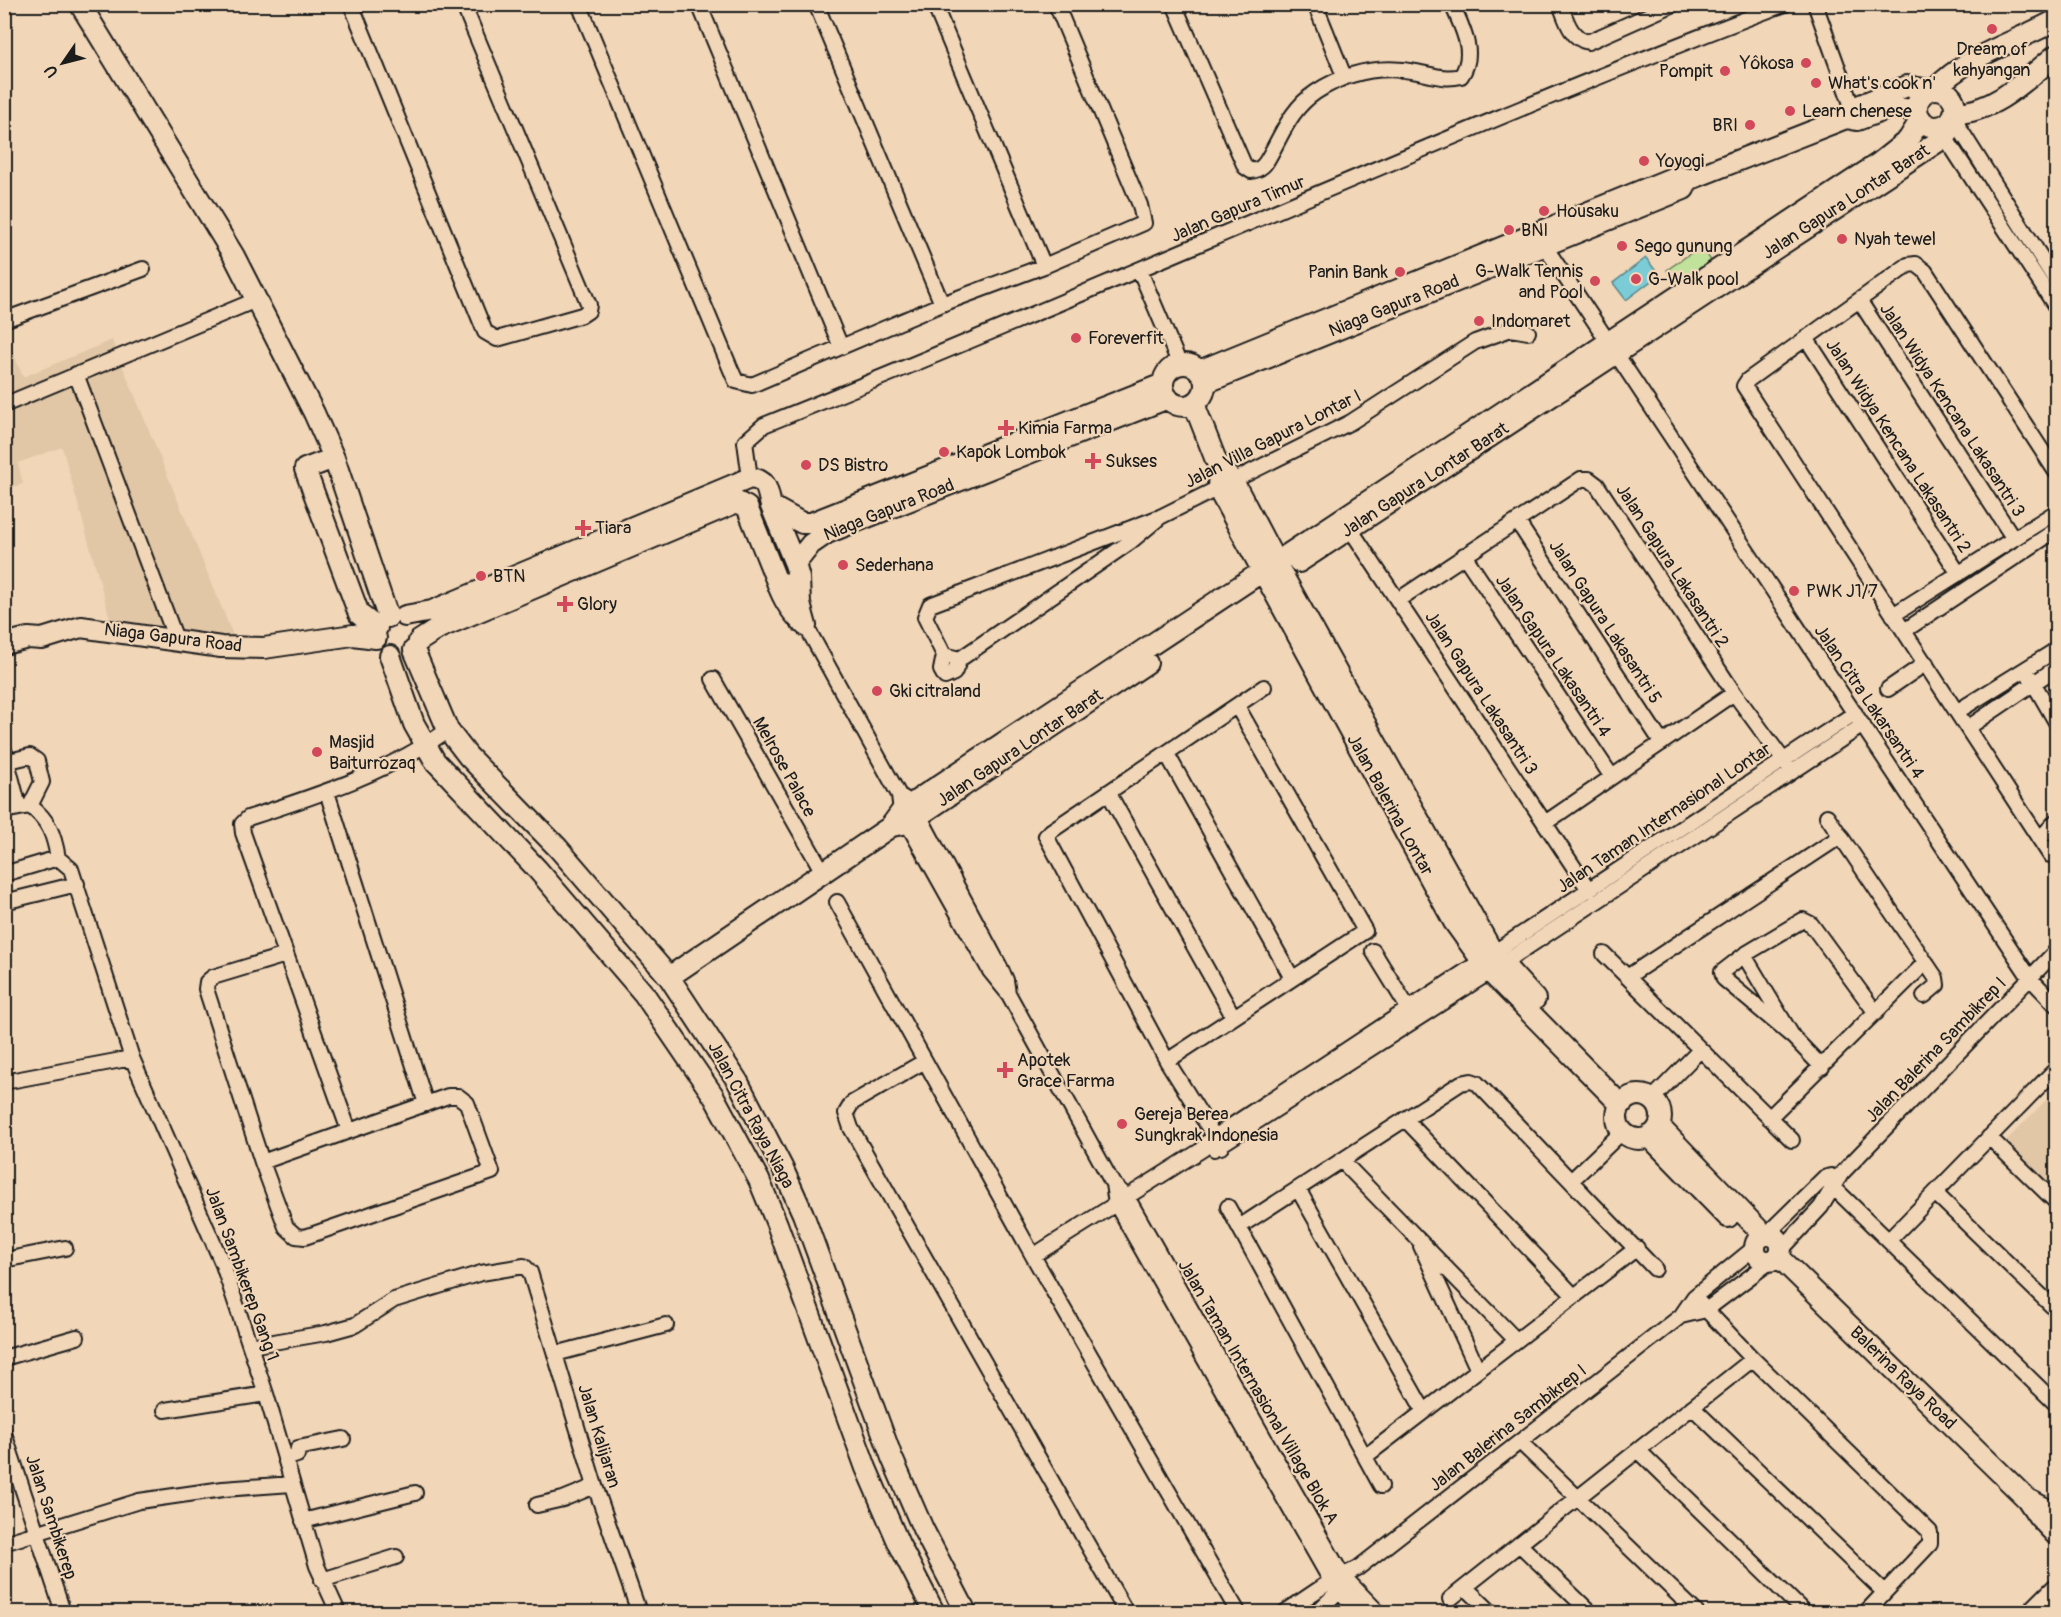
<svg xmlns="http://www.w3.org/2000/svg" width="2061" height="1617" viewBox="0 0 2061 1617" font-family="Pangolin,sans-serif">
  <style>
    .built { fill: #e2c7a7 }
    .green { fill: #c1e29b; stroke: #6e7f5c; stroke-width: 1.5 }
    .water { fill: #7cccd7; stroke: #56868c; stroke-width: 1.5 }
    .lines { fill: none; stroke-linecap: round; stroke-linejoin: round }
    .street-casing { stroke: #1c1c1c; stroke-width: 18 }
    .secondary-casing { stroke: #1c1c1c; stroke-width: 24 }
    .street { stroke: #f1d6b8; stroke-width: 14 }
    .secondary { stroke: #f1d6b8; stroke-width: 20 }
    .poi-dot { fill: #d1495b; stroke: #f1d6b8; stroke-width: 2 }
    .labels { text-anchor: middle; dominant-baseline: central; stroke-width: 4.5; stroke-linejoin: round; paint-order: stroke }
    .poi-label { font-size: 18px; fill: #1c1c1c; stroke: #f1d6b8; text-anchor: start }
    .street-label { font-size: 18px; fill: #1c1c1c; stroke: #f1d6b8 }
  </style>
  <rect width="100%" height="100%" fill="#f1d6b8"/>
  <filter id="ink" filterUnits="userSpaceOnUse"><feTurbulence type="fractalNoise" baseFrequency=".0167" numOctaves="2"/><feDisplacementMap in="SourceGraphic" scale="12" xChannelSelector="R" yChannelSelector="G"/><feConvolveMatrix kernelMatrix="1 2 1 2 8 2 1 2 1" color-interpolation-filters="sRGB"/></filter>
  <g filter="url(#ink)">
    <path class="built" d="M 4,330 L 23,377 L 112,340 L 235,640 L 111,622 L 62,447 L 18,463 L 23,484 L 5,489 Z
      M 2056,1090 L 2056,1208 L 1996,1151 Z"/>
    <path class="green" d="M 1701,246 L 1712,262 L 1677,286 L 1667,270 Z"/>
    <path class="water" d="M 1646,258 L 1659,275 L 1626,300 L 1613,283 Z"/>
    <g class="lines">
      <defs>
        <path id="street" d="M 351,4 L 485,332 L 497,339 L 582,315 L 588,311 L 589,305 L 463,4
          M 579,4 L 731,370 L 736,381 L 752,385 L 942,304 L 1044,266 L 1144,223 L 1140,205 L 1056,4
          M 699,4 L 841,347
          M 816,4 L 942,304
          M 934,4 L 1044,266
          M 1174,4 L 1245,167 L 1251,171 C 1258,170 1262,168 1266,162 C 1282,136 1289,110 1316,92 C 1347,72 1381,65 1417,72 C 1433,75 1445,80 1461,76 C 1477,53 1462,28 1452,4
          M 1315,4 L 1344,76
          M 1560,4 C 1566,19 1570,38 1588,42 L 1674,4
          M 1815,4 L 1855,115
          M 1953,118 L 2056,281
          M 1945,137 L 2056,307
          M 1540,239 L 2030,978 L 2056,1005
          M 1140,271 L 1180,365
          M 1859,300 L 2014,539
          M 4,320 L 143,269
          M 1806,338 L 1959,574
          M 76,374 L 177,642
          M 4,405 L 256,300
          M 750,478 L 745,442 L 764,425 C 1106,289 1441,134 1785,4
          M 1160,517 L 1130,542 L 960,659 L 944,655 L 925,617 L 930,605 L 1160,517 L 1351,422 L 1475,342 L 1511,329 L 1528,332
          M 1345,521 L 1589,890
          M 1517,521 L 1662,743
          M 1464,555 L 1612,777
          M 1398,600 L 1581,479 L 1589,479 L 1597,485 L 1734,693 L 1792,772
          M 1893,615 L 2056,512
          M 806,626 L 899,795 L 901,812 L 990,971 L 1007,992
          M 1904,631 L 2056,530
          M 944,655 L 941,670 L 945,677 L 954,673 L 960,659
          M 2030,677 L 2056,722
          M 713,679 L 823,872
          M 1888,689 L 1926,663
          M 1958,711 L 2056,650
          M 1969,727 L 2056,668
          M 4,750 L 19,807
          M 1167,754 L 1292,978
          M 9,761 L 30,756 L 37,761 L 42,782 L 30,806
          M 327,792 L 426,1104
          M 1108,792 L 1233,1016
          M 899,795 L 911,803 L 919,815 L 1000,967 L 1006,980 L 1008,993 L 1113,1184
          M 4,811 L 30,806 C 49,820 54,835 58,858
          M 1827,816 L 1936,978 L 1937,985 L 1924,996
          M 1545,823 L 1734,693
          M 2040,839 L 2056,821
          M 2050,855 L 1744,386 L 1748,380 L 1908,265 L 1916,264 L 1925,271 L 2056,472
          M 4,874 L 58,858 L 71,869 L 132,1058 L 223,1265 L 266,1394 L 317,1566 L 338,1612
          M 4,902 L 77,884
          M 837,902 L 1033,1256 L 1238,1612
          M 1373,951 L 1413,1016
          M 1493,953 L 1855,713
          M 1604,954 L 1792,1140
          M 1744,955 L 1793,1037 L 1822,1067
          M 1502,964 L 1863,725
          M 1627,977 L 1841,836
          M 1793,1037 L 1724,979 L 1722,972 L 1744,955 L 1803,920 L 1811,924 L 1876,1013
          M 925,1061 L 852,1103 L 846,1113 L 851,1128 L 1126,1612
          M 1167,1061 L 1365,931 L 1237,706
          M 4,1082 L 132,1058
          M 1652,1099 L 1700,1050
          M 1769,1118 L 1926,962
          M 1405,1119 L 1574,1296
          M 349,1131 L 243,833 L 242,824 L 248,818 C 319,795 387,773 448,730
          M 1989,1137 L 2056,1202
          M 1221,1147 L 1167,1061 L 1046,836 L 1051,831 L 1264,687
          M 1214,1149 L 1490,972
          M 1342,1161 L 1516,1340
          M 262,1162 L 448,1096 L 458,1096 L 467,1103 L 492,1172 L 305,1237 L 296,1236 L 286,1227 L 262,1162 L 206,989 L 207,982 L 213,977 L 286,955
          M 1824,1178 L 2056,1404
          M 1572,1180 L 1623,1131
          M 1298,1189 L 1424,1411
          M 1935,1193 L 2056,1310
          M 1228,1207 L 1381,1486
          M 1239,1227 L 1461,1083 L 1471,1081 L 1477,1083 L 1655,1269
          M 1766,1235 L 1824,1178 L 1831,1176
          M 1889,1240 L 2056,1069
          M 1421,1246 L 1478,1370
          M 1781,1250 L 1821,1207 L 1841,1174 L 2056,951
          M 1033,1256 L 1203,1149 L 1206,1143 L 1222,1132 L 1481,961
          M 4,1260 L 65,1248
          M 1694,1297 L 1753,1359 L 1930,1532 L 1930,1544 L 1866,1612
          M 1681,1316 L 1706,1310 L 1771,1261
          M 250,1346 L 326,1333 L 355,1325 L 394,1300 L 481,1273 L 524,1266 L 530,1272 L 595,1486 L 639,1612
          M 555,1354 L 666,1325
          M 4,1358 L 77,1337
          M 1692,1407 L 1884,1592
          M 165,1410 L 266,1394
          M 4,1433 L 63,1612
          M 1520,1442 L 1696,1612
          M 1638,1450 L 1804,1612
          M 1366,1456 L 1637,1248
          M 285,1459 L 297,1455 L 298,1448 L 343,1439
          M 537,1505 L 563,1499 L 595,1486
          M 303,1521 L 415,1493
          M 4,1543 L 139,1501 L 223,1489 L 292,1484
          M 1519,1544 L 1590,1612
          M 322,1580 L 396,1557
          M 1465,1587 L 1491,1612
          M 1450,1599 L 1753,1359
          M 1285,1612 L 1331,1581 L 1358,1568 L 1681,1316 L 1694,1297 L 1754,1248
          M 1317,1612 L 1344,1586
          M 1359,1612 L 1331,1581 L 1116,1204 L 1113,1184 L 1127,1197 L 1342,1575 L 1378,1612"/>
        <path id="secondary" d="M 80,4 L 234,256 L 314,413 L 334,458 L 388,617
          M 1935,89 C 1969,54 2015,43 2056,20
          M1917 108a19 19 0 1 1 38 0a19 19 0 1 1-38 0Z
          M 1853,108 L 1907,86 L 1929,90
          M 1954,113 C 1994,113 2027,79 2056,55
          M 1688,180 L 1846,118 L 1857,120 L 1890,108 L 1917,110
          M1163 385a21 21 0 1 1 42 0a21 21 0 1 1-42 0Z
          M 1199,371 L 1677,176 L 1688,180 L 1684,189 L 1205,383
          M 1194,404 L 1219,468 L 1218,489 L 1454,922 L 1490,972 L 1621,1105
          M 334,458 L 305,469 L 359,614 L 377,628
          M 1219,468 L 1233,481 L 1282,574 L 1493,953 L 1535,999
          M 771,506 L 795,564
          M 1299,562 L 1945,137 L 1955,125
          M 777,582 C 783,600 791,613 806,626 L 800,604 L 799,578
          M 405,616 L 432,611 L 750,478 C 768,480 767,490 771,506 L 802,523 L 811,523 L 1163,384
          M 419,641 L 439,628 L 737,502 L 747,507 L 777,582 L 789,584 L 799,578 L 795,564 L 811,544 L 827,533 L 1168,398
          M 4,644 L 28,638 L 42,639 L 81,627 L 221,647 L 264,648 L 353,635 L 376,638
          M 414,650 L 448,730 L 468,756 L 558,848 L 669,977 L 738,1082 L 782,1167 L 803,1214 L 892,1458 L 923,1529 L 966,1612
          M 390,656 L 414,724 L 435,761 L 537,869 L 644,994 L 713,1095 L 759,1180 L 777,1224 L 866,1468 L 899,1544 L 934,1612
          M 892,826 L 908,823 L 1147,663
          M 669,977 L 890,827 L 901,812 L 923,796 L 1879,163 L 1908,140 L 1921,119
          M1617 1117a22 22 0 1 1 44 0a22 22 0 1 1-44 0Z
          M 1659,1126 L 1764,1235
          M 1649,1136 L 1728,1217
          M1755 1248a13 13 0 1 1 26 0a13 13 0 1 1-26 0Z
          M 1778,1256 L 2027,1499 L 2039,1517 L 2056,1535
          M 2027,1499 L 2056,1514
          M 2033,1612 L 2056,1589"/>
      </defs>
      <use href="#street" class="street-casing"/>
      <use href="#secondary" class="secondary-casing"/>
      <use href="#street" class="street"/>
      <use href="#secondary" class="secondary"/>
    </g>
  </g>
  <g class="poi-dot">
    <circle cx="1992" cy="29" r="6"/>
    <circle cx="1806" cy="63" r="6"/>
    <circle cx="1725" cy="71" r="6"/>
    <circle cx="1816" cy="83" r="6"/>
    <circle cx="1790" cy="111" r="6"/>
    <circle cx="1750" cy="125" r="6"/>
    <circle cx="1644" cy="161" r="6"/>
    <circle cx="1544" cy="211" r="6"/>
    <circle cx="1509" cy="230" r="6"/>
    <circle cx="1842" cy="239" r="6"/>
    <circle cx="1622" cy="246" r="6"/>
    <circle cx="1400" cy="272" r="6"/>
    <circle cx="1636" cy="279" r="6"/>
    <circle cx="1595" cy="281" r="6"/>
    <circle cx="1479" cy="321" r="6"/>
    <circle cx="1076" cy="338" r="6"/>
    <path d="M1003 419h6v6h6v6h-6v6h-6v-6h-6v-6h6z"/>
    <circle cx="944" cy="452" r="6"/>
    <path d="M1090 452h6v6h6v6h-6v6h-6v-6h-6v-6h6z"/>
    <circle cx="806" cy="465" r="6"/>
    <path d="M580 519h6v6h6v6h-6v6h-6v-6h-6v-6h6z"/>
    <circle cx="843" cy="565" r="6"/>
    <circle cx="481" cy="576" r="6"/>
    <circle cx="1794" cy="591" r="6"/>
    <path d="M562 595h6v6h6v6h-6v6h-6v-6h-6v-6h6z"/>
    <circle cx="877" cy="691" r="6"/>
    <circle cx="317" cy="752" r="6"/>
    <path d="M1002 1061h6v6h6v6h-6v6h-6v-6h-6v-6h6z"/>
    <circle cx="1122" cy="1124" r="6"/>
  </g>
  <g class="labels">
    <g class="poi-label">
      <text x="1992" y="49" text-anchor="middle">Dream of<tspan x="1992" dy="21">kahyangan</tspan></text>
      <text x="1794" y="63" text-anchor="end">Yôkosa</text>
      <text x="1713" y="71" text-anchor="end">Pompit</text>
      <text x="1828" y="83">What's cook n'</text>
      <text x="1802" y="111">Learn chenese</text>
      <text x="1738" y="125" text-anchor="end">BRI</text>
      <text x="1656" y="161">Yoyogi</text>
      <text x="1556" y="211">Housaku</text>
      <text x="1521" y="230">BNI</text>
      <text x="1854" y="239">Nyah tewel</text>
      <text x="1634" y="246">Sego gunung</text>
      <text x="1583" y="271" text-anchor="end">G-Walk Tennis<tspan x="1583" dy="21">and Pool</tspan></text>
      <text x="1388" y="272" text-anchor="end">Panin Bank</text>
      <text x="1648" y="279">G-Walk pool</text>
      <text x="1491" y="321">Indomaret</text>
      <text x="1088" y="338">Foreverfit</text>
      <text x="1018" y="428">Kimia Farma</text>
      <text x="956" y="452">Kapok Lombok</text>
      <text x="1105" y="461">Sukses</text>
      <text x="818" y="465">DS Bistro</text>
      <text x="595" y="528">Tiara</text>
      <text x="855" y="565">Sederhana</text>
      <text x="493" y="576">BTN</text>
      <text x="1806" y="591">PWK J1/7</text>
      <text x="577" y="604">Glory</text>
      <text x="889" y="691">Gki citraland</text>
      <text x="329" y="742">Masjid<tspan x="329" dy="21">Baiturrozaq</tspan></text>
      <text x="1017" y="1060">Apotek<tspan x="1017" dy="21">Grace Farma</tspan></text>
      <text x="1134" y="1114">Gereja Berea<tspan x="1134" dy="21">Sungkrak Indonesia</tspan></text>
    </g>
    <g class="street-label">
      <text transform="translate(1846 202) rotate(-33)">Jalan Gapura Lontar Barat</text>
      <text transform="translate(1238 209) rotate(-23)">Jalan Gapura Timur</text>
      <text transform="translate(1394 306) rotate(-22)">Niaga Gapura Road</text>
      <text transform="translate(1952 410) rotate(57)">Jalan Widya Kencana Lakasantri 3</text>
      <text transform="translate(1273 439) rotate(-27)">Jalan Villa Gapura Lontar I</text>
      <text transform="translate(1898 446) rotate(57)">Jalan Widya Kencana Lakasantri 2</text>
      <text transform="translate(1425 480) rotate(-33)">Jalan Gapura Lontar Barat</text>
      <text transform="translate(889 510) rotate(-22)">Niaga Gapura Road</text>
      <text transform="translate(1672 566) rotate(57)">Jalan Gapura Lakasantri 2</text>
      <text transform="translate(1605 622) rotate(57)">Jalan Gapura Lakasantri 5</text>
      <text transform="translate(173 638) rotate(7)">Niaga Gapura Road</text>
      <text transform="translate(1553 656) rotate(56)">Jalan Gapura Lakasantri 4</text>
      <text transform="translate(1481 693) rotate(57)">Jalan Gapura Lakasantri 3</text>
      <text transform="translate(1869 702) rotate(56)">Jalan Citra Lakarsantri 4</text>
      <text transform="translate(1020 748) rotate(-34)">Jalan Gapura Lontar Barat</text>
      <text transform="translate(784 767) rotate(61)">Melrose Palace</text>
      <text transform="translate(1390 805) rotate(61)">Jalan Balerina Lontar</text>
      <text transform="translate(1664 818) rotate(-34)">Jalan Taman Internasional Lontar</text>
      <text transform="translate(1936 1050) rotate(-46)">Jalan Balerina Sambikrep I</text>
      <text transform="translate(751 1115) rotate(62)">Jalan Citra Raya Niaga</text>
      <text transform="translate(242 1274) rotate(70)">Jalan Sambikerep Gang 1</text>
      <text transform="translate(1903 1378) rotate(44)">Balerina Raya Road</text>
      <text transform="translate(1258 1392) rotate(60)">Jalan Taman Internasional Village Blok A</text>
      <text transform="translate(1508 1428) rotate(-38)">Jalan Balerina Sambikrep I</text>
      <text transform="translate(599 1436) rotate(73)">Jalan Kalijaran</text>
      <text transform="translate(51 1517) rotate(72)">Jalan Sambikerep</text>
    </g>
  </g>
  <rect width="2061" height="1617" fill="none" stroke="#f1d6b8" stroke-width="24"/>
  <rect x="12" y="12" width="2037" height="1593" fill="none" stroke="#1c1c1c" stroke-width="2" filter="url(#ink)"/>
  <g transform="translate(63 63) rotate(235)" stroke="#f1d6b8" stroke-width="4.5" paint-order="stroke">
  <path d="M0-4.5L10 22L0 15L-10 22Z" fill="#1c1c1c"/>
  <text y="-9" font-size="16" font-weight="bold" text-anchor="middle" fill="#1c1c1c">U</text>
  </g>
</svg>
